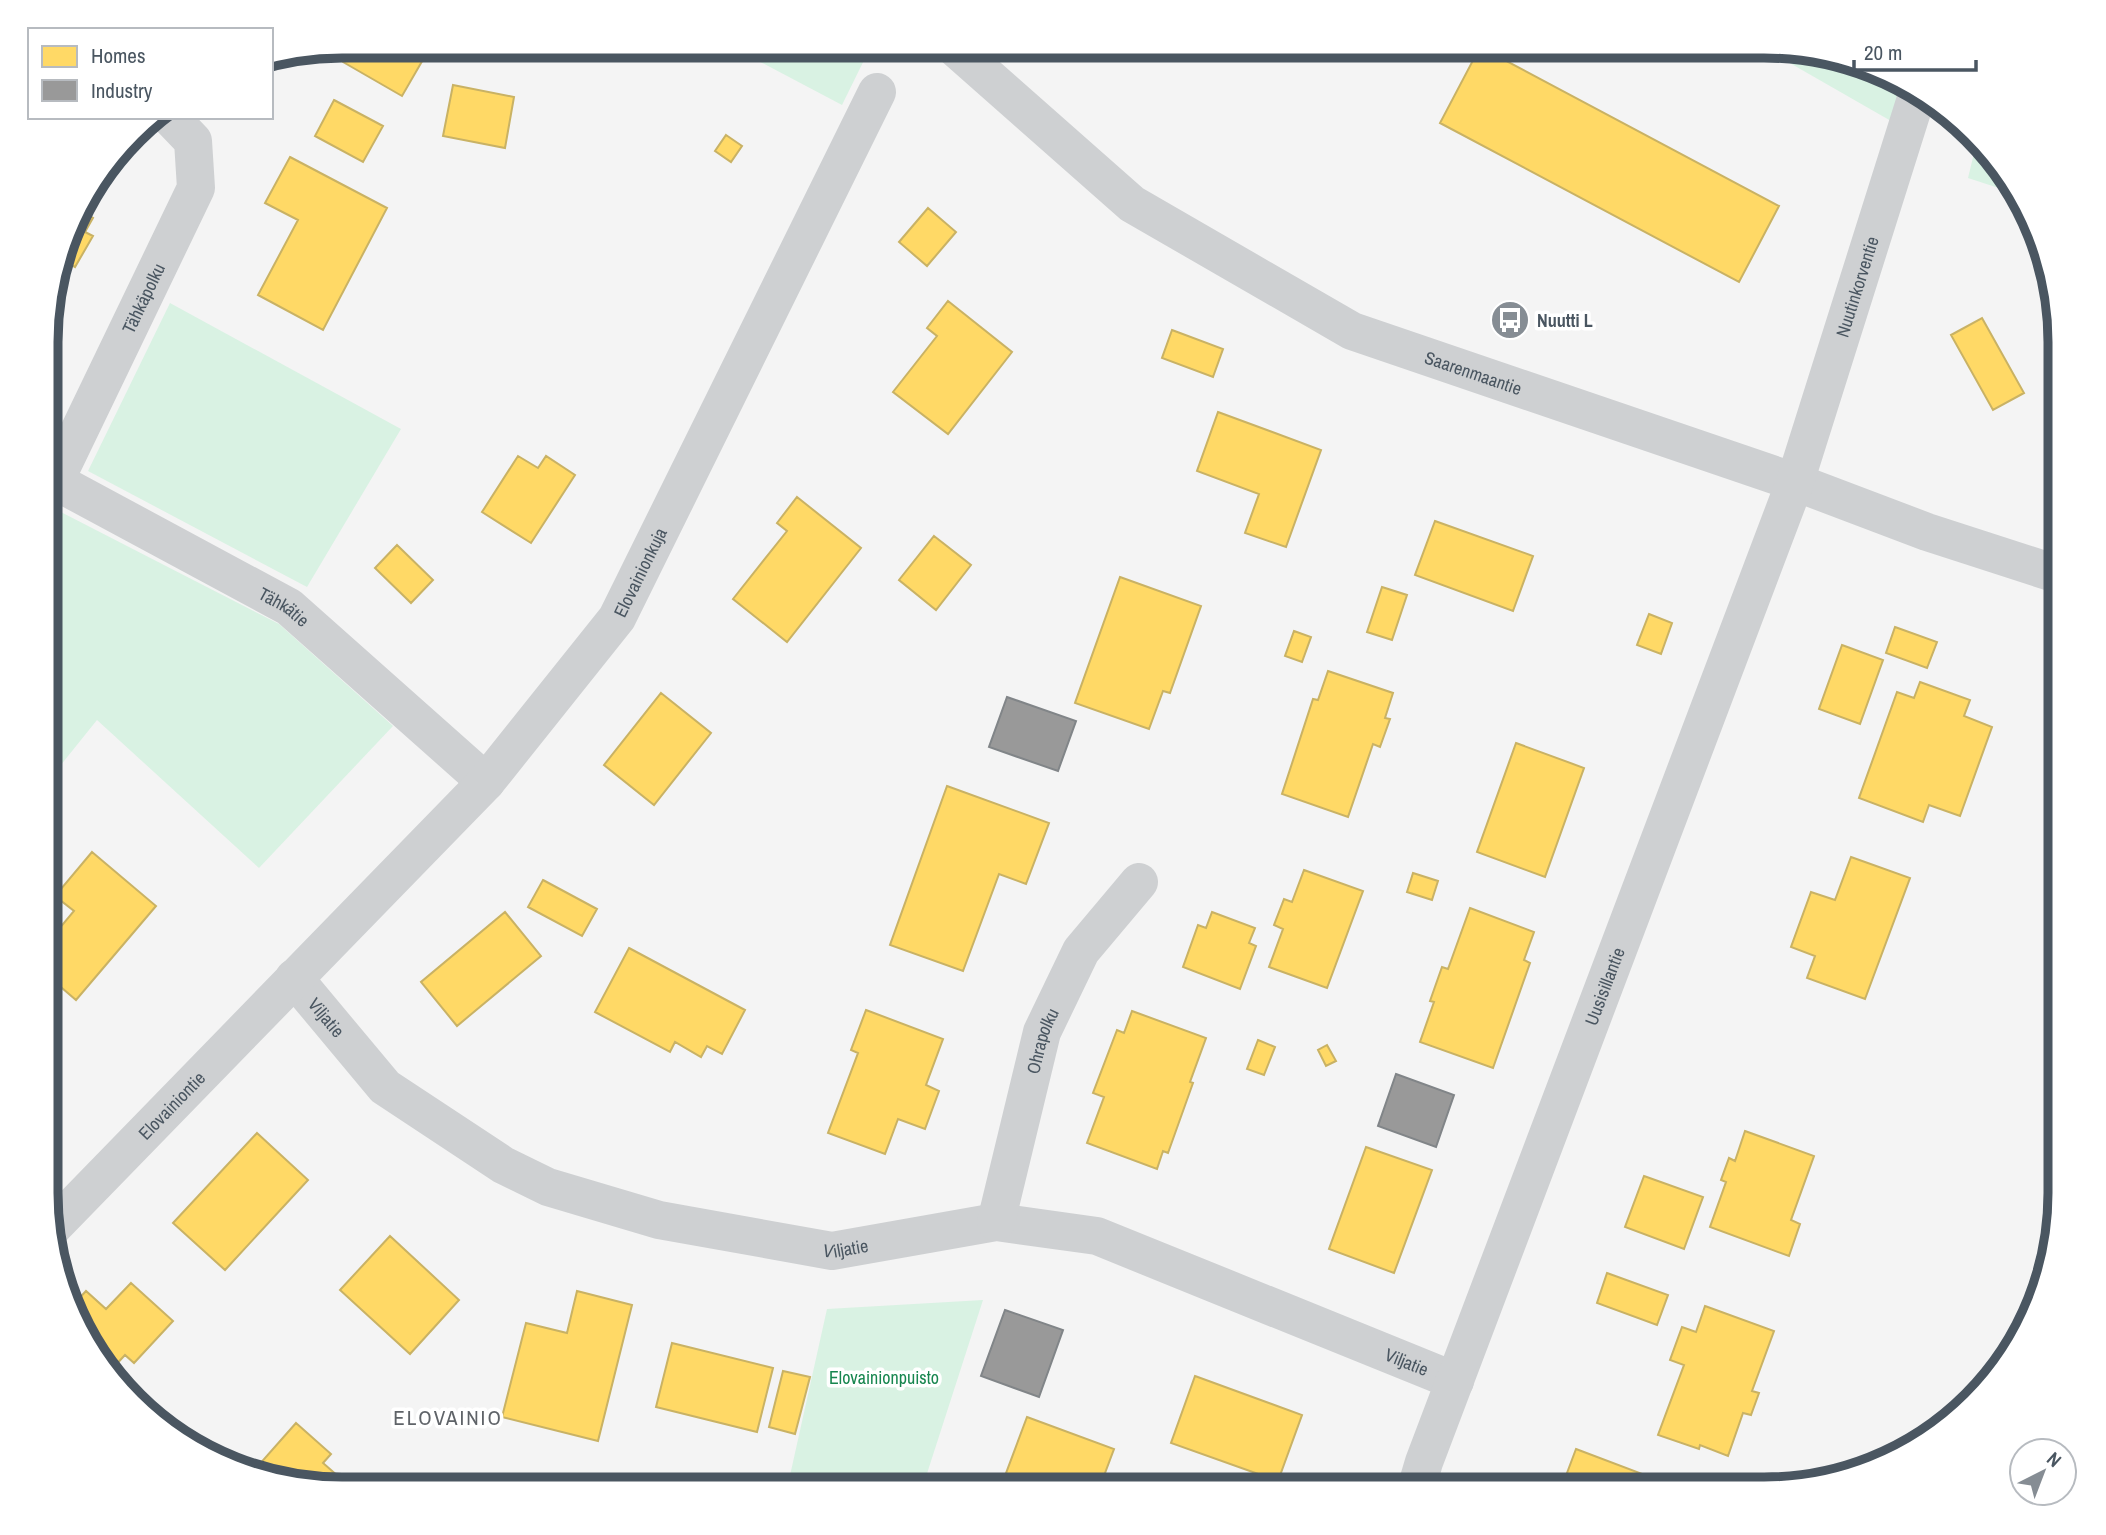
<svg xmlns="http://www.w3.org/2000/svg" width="2106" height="1535" viewBox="0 0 2106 1535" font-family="'Archivo Narrow',sans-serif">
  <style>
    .green { fill: #d9f2e3 }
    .homes { fill: #ffd966; stroke: #c9b264; stroke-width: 2 }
    .industry { fill: #999; stroke: #818588; stroke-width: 2 }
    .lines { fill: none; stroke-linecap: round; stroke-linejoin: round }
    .minor { stroke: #ced0d2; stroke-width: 38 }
    .labels { text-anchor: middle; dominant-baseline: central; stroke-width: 7; stroke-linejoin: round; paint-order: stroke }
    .street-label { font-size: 18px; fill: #4a5661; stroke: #fff }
    .poi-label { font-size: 18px; font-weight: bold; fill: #4a5661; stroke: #fff; text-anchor: start }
    .park-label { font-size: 18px; fill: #17864f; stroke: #fff }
    .quarter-label { font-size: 21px; letter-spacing: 2px; fill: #5f6368; stroke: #fff }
    .rim { fill: none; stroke: #4a5661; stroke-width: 9 }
  </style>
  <rect width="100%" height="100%" fill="#f4f4f4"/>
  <path class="green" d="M 730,46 L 871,46 L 842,105 Z
    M 1760,46 L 1783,46 L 1877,68 L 1903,82 L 1891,121 Z
    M 1976,145 L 2017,194 L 1968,178 Z
    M 170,303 L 401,429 L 307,587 L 88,471 Z
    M 55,509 L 279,624 L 393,726 L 259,868 L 97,720 L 48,781 L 48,515 Z
    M 983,1300 L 922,1489 L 787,1489 L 827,1309 Z"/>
  <path class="homes" d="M 353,46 L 444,46 L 437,57 L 428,51 L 402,96 L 343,62 Z
    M 1333,46 L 1365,46 L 1358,59 Z
    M 1480,47 L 1779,206 L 1739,282 L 1440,123 Z
    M 453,85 L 514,97 L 505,148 L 443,136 Z
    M 334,100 L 383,126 L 363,162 L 315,136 Z
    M 726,135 L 742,146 L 731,162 L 715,151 Z
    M 290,157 L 387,208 L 323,330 L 258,295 L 298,220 L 265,203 Z
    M 928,208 L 956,232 L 927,266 L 899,242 Z
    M 77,209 L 93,218 L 85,232 L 93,236 L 75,267 L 65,261 L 56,278 Z
    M 948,301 L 1012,352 L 948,434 L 893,392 L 937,336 L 927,328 Z
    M 1982,318 L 2024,393 L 1993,410 L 1951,335 Z
    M 1172,330 L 1223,349 L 1213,377 L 1162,358 Z
    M 1218,412 L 1321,450 L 1286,547 L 1245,533 L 1259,494 L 1197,471 Z
    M 518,456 L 538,468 L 546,456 L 575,475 L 531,543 L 482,512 Z
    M 797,497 L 861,548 L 787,642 L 733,599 L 787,531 L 777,523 Z
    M 1435,521 L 1533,556 L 1513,611 L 1415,575 Z
    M 934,536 L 971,565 L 936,610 L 899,580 Z
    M 397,545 L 433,580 L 411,603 L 375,568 Z
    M 1120,577 L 1201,606 L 1170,693 L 1163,691 L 1149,729 L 1075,703 Z
    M 1382,587 L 1407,595 L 1392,640 L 1367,632 Z
    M 1649,614 L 1672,623 L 1661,654 L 1637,645 Z
    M 1895,627 L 1937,642 L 1927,668 L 1886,653 Z
    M 1294,631 L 1311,637 L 1302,662 L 1285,656 Z
    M 1842,645 L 1883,660 L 1860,724 L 1819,709 Z
    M 1328,671 L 1393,693 L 1385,718 L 1390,719 L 1380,747 L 1373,744 L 1348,817 L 1282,794 L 1313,699 L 1318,700 Z
    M 1920,682 L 1970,700 L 1964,716 L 1992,727 L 1960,816 L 1929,805 L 1923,822 L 1859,798 L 1897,692 L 1914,698 Z
    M 661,693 L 711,733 L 654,805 L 604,765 Z
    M 1516,743 L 1584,768 L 1545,877 L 1477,852 Z
    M 947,786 L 1049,823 L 1026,884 L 999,874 L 963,971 L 890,945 Z
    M 92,852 L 156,906 L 76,1000 L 48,976 L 48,942 L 74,911 L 55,896 Z
    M 1851,857 L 1910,878 L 1865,999 L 1807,978 L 1815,956 L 1791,947 L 1811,892 L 1835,900 Z
    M 1304,870 L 1363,891 L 1327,988 L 1269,967 L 1283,929 L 1274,925 L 1284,899 L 1292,902 Z
    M 1413,873 L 1438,881 L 1432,900 L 1407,892 Z
    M 543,880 L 597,909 L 582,936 L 528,907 Z
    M 1470,908 L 1534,932 L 1524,960 L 1530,963 L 1493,1068 L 1420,1042 L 1434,1002 L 1430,1001 L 1442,967 L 1448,969 Z
    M 505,912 L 541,956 L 457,1026 L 421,982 Z
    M 1212,912 L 1255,928 L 1249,943 L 1256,946 L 1240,989 L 1183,967 L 1198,925 L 1206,928 Z
    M 629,948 L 745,1010 L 722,1054 L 707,1046 L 701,1057 L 675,1042 L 670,1052 L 595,1012 Z
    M 866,1010 L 943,1039 L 926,1085 L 939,1091 L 925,1129 L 898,1119 L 885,1154 L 828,1133 L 858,1053 L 851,1050 Z
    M 1132,1011 L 1206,1038 L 1190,1082 L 1193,1083 L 1168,1153 L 1163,1151 L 1157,1169 L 1087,1143 L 1104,1097 L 1093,1093 L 1117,1030 L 1124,1033 Z
    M 1258,1040 L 1275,1047 L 1264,1075 L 1247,1069 Z
    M 1327,1045 L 1336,1061 L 1326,1066 L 1318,1050 Z
    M 1745,1131 L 1814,1156 L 1791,1220 L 1800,1224 L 1789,1256 L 1710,1227 L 1726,1182 L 1721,1180 L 1729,1158 L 1735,1161 Z
    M 257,1133 L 308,1180 L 225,1270 L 173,1223 Z
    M 1366,1147 L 1432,1170 L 1394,1273 L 1329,1249 Z
    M 1644,1176 L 1703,1197 L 1684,1249 L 1625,1227 Z
    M 390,1236 L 459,1300 L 410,1354 L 340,1290 Z
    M 1607,1273 L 1668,1295 L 1657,1325 L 1597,1303 Z
    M 131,1283 L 173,1321 L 134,1363 L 125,1355 L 111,1370 L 85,1341 L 73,1305 L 86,1291 L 106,1309 Z
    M 577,1291 L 632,1305 L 598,1441 L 502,1417 L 526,1323 L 567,1333 Z
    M 1705,1306 L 1774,1331 L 1752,1391 L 1759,1393 L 1751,1415 L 1743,1413 L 1728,1456 L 1700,1445 L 1699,1449 L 1658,1435 L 1684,1365 L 1670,1360 L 1682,1327 L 1696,1332 Z
    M 672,1343 L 773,1368 L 757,1432 L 656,1407 Z
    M 783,1371 L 810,1377 L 795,1434 L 769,1427 Z
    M 1195,1376 L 1302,1415 L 1278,1481 L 1171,1443 Z
    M 1027,1417 L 1114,1449 L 1099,1489 L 1017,1489 L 1002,1484 Z
    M 296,1423 L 331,1454 L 323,1463 L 348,1485 L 345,1489 L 323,1489 L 250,1475 Z
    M 1576,1449 L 1645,1475 L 1640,1489 L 1561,1489 Z
    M 1662,1478 L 1688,1488 L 1688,1489 L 1658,1489 Z"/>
  <path class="industry" d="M 1007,697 L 1076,721 L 1058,771 L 989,747 Z
    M 1396,1074 L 1454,1095 L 1436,1147 L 1378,1126 Z
    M 1005,1310 L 1063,1330 L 1039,1397 L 981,1376 Z"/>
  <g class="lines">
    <g class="minor">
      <path id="s1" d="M 953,46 L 1132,204 L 1352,331 L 1795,482 L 1927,532 L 2060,575"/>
      <path id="s2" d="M 55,481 L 196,188 L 193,141 L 170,117"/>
      <path id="s3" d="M 48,486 L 55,481 L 289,607 L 486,782"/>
      <path id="s4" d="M 294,978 L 385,1087 L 503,1165 L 548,1187 L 659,1220 L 832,1251 L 996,1222 L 1097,1236 L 1455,1381"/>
      <path id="s5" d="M 996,1222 L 1042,1032 L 1081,951 L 1139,882"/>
      <path id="s6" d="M 48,1232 L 486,782 L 617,618 L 877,92"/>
      <path id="s7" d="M 1416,1489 L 1424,1462 L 1795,482 L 1918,92"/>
    </g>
  </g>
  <defs>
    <symbol id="bus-disc" viewBox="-11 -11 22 22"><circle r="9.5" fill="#868d94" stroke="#fff"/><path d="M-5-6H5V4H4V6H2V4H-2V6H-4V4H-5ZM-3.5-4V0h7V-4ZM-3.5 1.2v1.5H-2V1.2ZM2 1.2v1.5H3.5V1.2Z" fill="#fff"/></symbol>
  </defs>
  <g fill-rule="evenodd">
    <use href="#bus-disc" x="1488" y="298" width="44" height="44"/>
  </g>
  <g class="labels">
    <g class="street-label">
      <text stroke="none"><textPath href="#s7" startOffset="1281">Nuutinkorventie</textPath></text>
      <text stroke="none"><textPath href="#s2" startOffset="203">Tähkäpolku</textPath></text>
      <text stroke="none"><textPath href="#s1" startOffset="621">Saarenmaantie</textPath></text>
      <text stroke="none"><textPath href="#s6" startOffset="889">Elovainionkuja</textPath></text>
      <text stroke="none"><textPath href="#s3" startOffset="270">Tähkätie</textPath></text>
      <text stroke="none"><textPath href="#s7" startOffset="537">Uusisillantie</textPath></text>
      <text stroke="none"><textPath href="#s4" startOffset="51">Viljatie</textPath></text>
      <text stroke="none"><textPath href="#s5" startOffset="187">Ohrapolku</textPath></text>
      <text stroke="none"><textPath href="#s6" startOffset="177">Elovainiontie</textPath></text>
      <text stroke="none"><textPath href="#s4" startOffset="639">Viljatie</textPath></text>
      <text stroke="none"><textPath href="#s4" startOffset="1228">Viljatie</textPath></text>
    </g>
    <g class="poi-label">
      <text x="1537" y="320">Nuutti L</text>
    </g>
    <g class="park-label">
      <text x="884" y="1377">Elovainionpuisto</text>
    </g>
    <g class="quarter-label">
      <text x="448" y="1417">ELOVAINIO</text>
    </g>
  </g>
  <path d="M0 0H2106V1535H0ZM342 58H1764A284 284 0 0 1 2048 342V1193A284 284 0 0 1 1764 1477H342A284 284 0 0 1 58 1193V342A284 284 0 0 1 342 58Z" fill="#fff" fill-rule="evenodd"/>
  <path class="rim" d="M342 58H1764A284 284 0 0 1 2048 342V1193A284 284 0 0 1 1764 1477H342A284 284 0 0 1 58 1193V342A284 284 0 0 1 342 58Z"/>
  <rect x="28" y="28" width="245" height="91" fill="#ffffff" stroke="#b7bbc0" stroke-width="2"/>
  <rect x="42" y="46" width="35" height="21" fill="#ffd966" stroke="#b7bbc0" stroke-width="2"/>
  <text x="91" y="63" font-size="21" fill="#4a5661">Homes</text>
  <rect x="42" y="80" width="35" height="21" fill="#999999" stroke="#b7bbc0" stroke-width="2"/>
  <text x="91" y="98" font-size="21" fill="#4a5661">Industry</text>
  <g transform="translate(2043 1472) rotate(42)"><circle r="33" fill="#ffffff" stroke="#b7bbc0" stroke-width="2"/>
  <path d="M0-5L12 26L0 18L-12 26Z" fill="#868d94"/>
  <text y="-10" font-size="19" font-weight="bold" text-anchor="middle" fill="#4a5661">N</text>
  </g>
  <path d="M1854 60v10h122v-10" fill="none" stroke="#4a5661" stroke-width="3.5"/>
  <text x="1864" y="60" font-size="21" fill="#4a5661" stroke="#ffffff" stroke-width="5" paint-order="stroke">20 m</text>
</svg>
